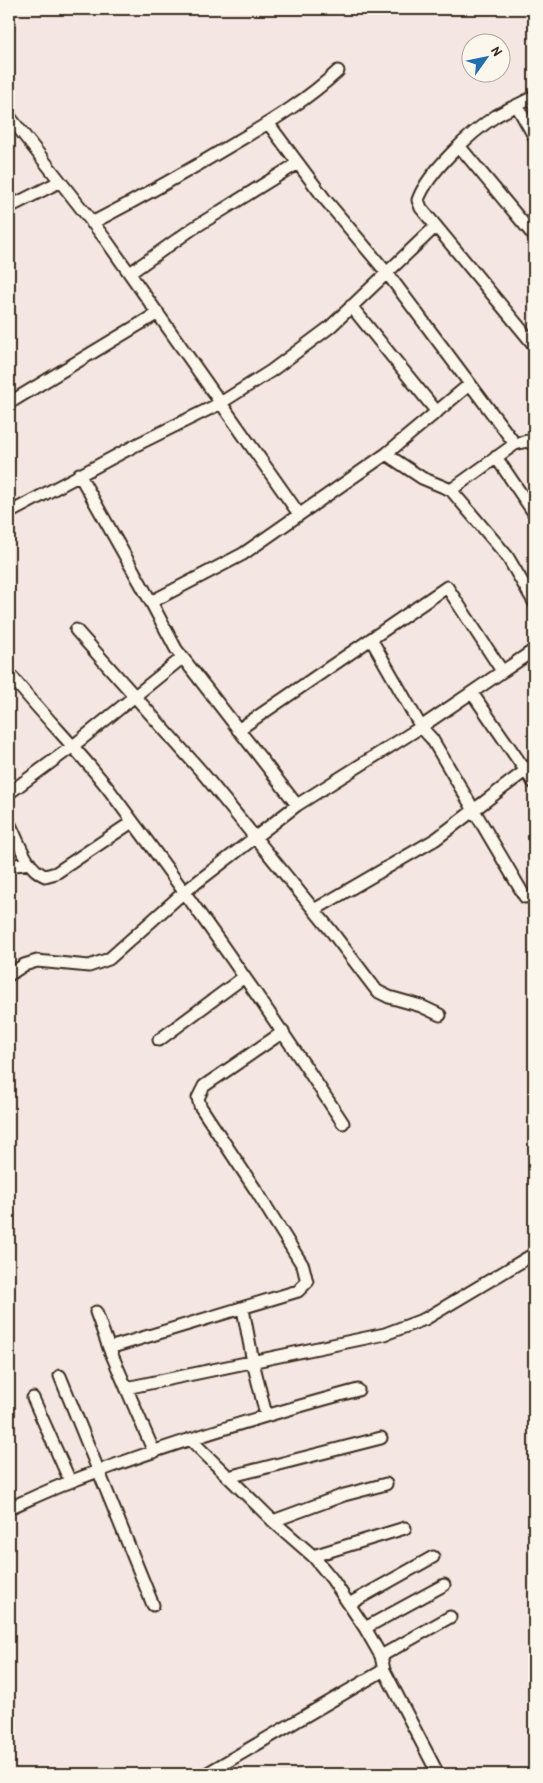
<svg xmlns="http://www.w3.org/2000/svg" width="543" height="1783" viewBox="0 0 543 1783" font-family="'Patrick Hand',sans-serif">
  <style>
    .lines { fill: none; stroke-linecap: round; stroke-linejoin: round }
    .minor-casing { stroke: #3b2a1e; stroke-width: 15 }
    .minor { stroke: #fbf7ec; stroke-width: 11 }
  </style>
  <rect width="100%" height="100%" fill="#f4e6e2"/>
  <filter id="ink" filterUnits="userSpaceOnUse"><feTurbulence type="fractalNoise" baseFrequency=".02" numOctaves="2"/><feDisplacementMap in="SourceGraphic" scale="10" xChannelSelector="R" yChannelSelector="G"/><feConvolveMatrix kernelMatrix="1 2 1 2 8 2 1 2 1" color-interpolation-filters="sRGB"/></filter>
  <g filter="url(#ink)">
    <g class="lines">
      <defs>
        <path id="minor" d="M 534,97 C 522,103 508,109 496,116 C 471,132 428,172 418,200 L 421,208 L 534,345
          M 517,106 L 534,136
          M 9,116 L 106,240 L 299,514
          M 268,123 L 324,198 L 387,273 L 515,444
          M 460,147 L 534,236
          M 9,207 L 59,182
          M 92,223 C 142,197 190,170 238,141 C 274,120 308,99 338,71
          M 130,273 L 192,229 L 298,163
          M 351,306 L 437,412
          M 9,403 L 158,313
          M 386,454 L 422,478 L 451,490 L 507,556 L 534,602
          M 496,457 L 534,513
          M 79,474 L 151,602
          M 451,490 L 515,444 L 527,441 L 534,445
          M 9,513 L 138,444 L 219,404 L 271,371 L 330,327 L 436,226
          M 76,630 L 201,771 L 332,932 L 377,991 L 389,997 L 421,1006 L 440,1015
          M 371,639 L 421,727 L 432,739 L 525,897
          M 9,673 C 41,714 79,750 110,791 C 191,899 269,1010 343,1123
          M 472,693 L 534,783
          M 238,730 L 447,587 L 502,671
          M 9,793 L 73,746 L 182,658
          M 297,805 L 176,649 L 151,602 L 243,554 L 386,454 L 470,384
          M 9,823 C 19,841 25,868 45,876 L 56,873 L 132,822
          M 9,866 L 29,863
          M 314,910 L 436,839 L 534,764
          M 9,975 L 24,965 L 37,961 L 89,966 L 109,959 L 183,893 L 297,805 L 421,727 L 534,650
          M 159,1040 L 244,977
          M 243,1309 L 253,1362 L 266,1415
          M 96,1312 L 109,1348 L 154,1452
          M 109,1348 L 298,1291 L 307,1282 L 303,1266 L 257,1192 L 200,1106 L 198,1098 L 204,1086 L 283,1032
          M 60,1376 L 153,1605
          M 126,1388 L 385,1334 L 425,1319 L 534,1254
          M 33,1398 L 70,1481
          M 190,1439 L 273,1521 L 313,1556 L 332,1579 L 365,1628 L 381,1656 L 384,1670 L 206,1774
          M 228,1477 L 381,1438
          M 9,1508 C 30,1499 51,1489 72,1481 C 166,1445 261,1416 358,1390
          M 273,1521 L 344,1495 L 386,1484
          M 313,1556 L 405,1528
          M 349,1604 L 433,1557
          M 365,1628 L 444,1585
          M 381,1656 L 450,1617
          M 384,1670 L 438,1774"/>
      </defs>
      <use href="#minor" class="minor-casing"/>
      <use href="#minor" class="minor"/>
    </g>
  </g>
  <rect width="543" height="1783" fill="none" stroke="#fbf7ec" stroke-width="30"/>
  <rect x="15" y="15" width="513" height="1753" fill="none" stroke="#3b2a1e" stroke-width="2" filter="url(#ink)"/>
  <g transform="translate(486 58) rotate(57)"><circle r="24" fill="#fbf7ec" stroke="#aea59a"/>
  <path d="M0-4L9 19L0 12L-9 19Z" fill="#1f6fb2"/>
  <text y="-8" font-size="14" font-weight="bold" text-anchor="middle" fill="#3b2a1e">N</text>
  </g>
</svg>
